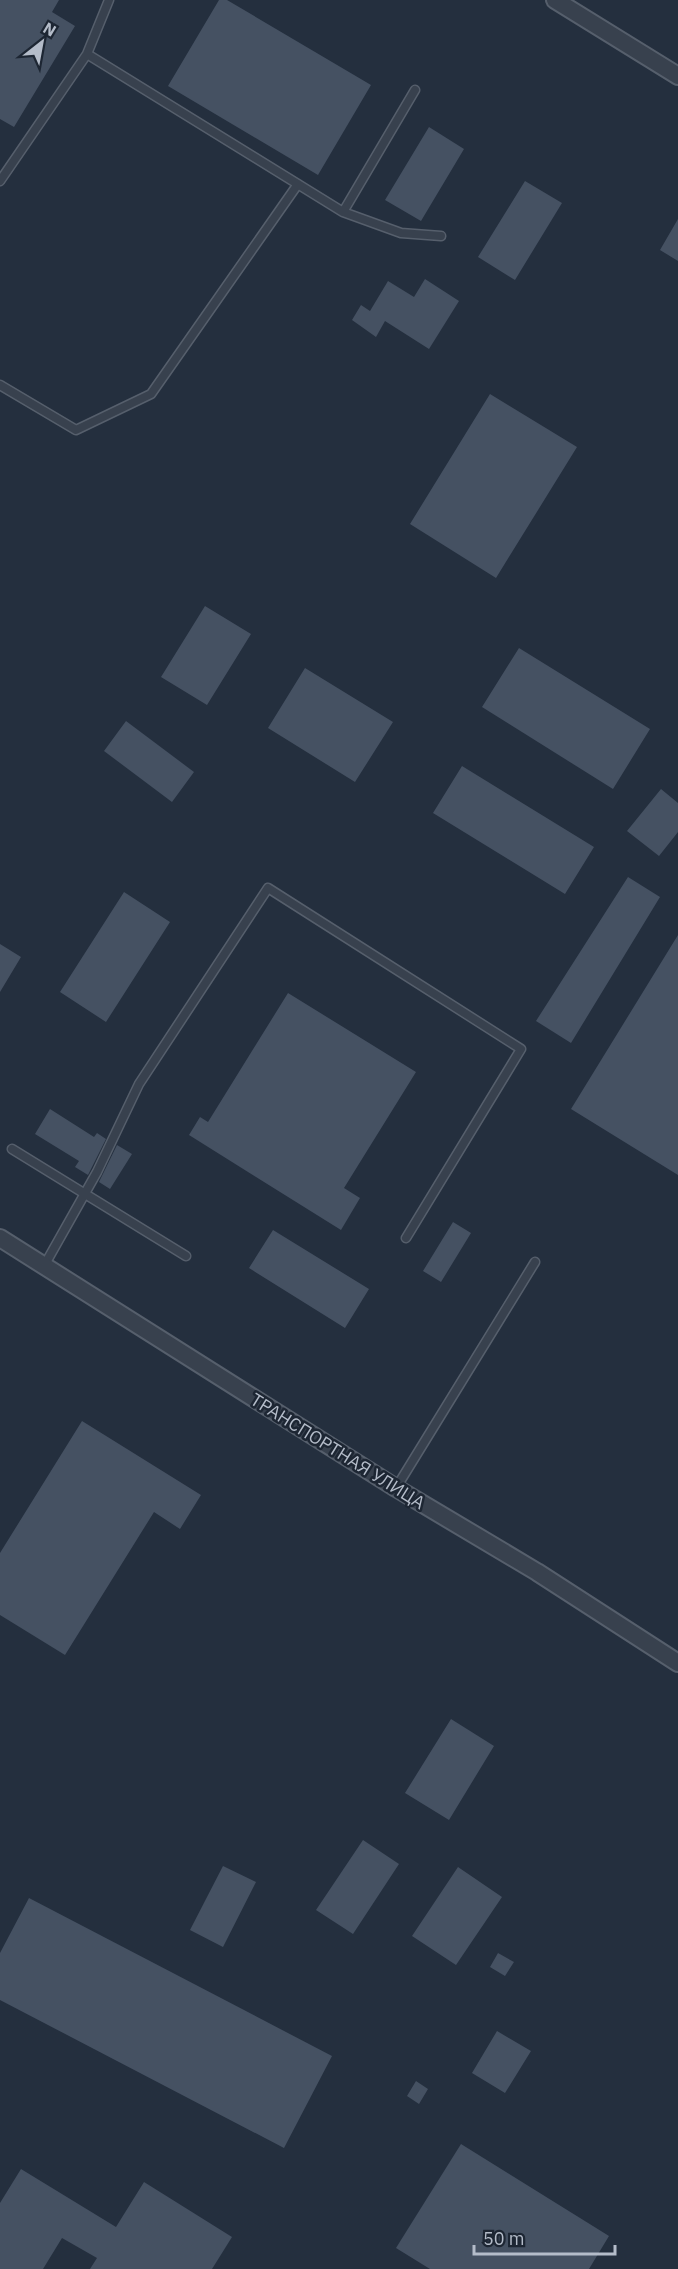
<svg xmlns="http://www.w3.org/2000/svg" width="678" height="2269" viewBox="0 0 678 2269" font-family="'IBM Plex Sans',sans-serif">
  <style>
    .building { fill: #455162 }
    .lines { fill: none; stroke-linecap: round; stroke-linejoin: round }
    .lane-casing { stroke: #565f6c; stroke-width: 11 }
    .street-casing { stroke: #565f6c; stroke-width: 20 }
    .lane { stroke: #38414e; stroke-width: 8 }
    .street { stroke: #38414e; stroke-width: 16 }
    .labels { text-anchor: middle; dominant-baseline: central; stroke-width: 5; stroke-linejoin: round; paint-order: stroke }
    .street-label { font-size: 18px; fill: #b4bcc9; stroke: #1d2633 }
  </style>
  <rect width="100%" height="100%" fill="#242f3e"/>
  <path class="building" d="M 0,0 L 59,0 L 52,12 L 75,26 L 14,127 L 0,119 Z
    M 219,0 L 227,0 L 371,85 L 318,175 L 168,86 Z
    M 429,127 L 464,149 L 421,221 L 385,200 Z
    M 525,181 L 562,203 L 515,280 L 478,257 Z
    M 678,219 L 678,261 L 660,250 Z
    M 425,279 L 459,301 L 429,349 L 385,321 L 376,337 L 352,320 L 361,305 L 370,311 L 388,281 L 414,297 Z
    M 490,394 L 577,447 L 496,578 L 410,524 Z
    M 205,606 L 251,634 L 207,705 L 161,677 Z
    M 519,648 L 650,729 L 613,789 L 482,707 Z
    M 305,668 L 393,722 L 355,782 L 268,728 Z
    M 126,721 L 194,772 L 172,802 L 104,751 Z
    M 462,766 L 594,847 L 565,894 L 433,813 Z
    M 661,789 L 678,803 L 678,832 L 659,856 L 627,831 Z
    M 628,877 L 660,897 L 571,1043 L 536,1021 Z
    M 124,892 L 170,922 L 106,1022 L 60,992 Z
    M 678,935 L 678,1175 L 571,1109 Z
    M 0,944 L 21,957 L 0,992 Z
    M 288,993 L 416,1072 L 344,1188 L 360,1198 L 341,1230 L 189,1135 L 200,1117 L 208,1122 Z
    M 50,1109 L 94,1137 L 97,1133 L 106,1139 L 88,1175 L 75,1167 L 79,1161 L 35,1134 Z
    M 117,1145 L 132,1154 L 110,1189 L 99,1182 Z
    M 453,1222 L 471,1233 L 441,1282 L 423,1271 Z
    M 273,1230 L 369,1289 L 345,1328 L 249,1268 Z
    M 82,1421 L 201,1495 L 180,1529 L 154,1512 L 65,1655 L 0,1615 L 0,1553 Z
    M 451,1719 L 494,1746 L 449,1820 L 405,1793 Z
    M 363,1840 L 399,1864 L 353,1934 L 316,1910 Z
    M 223,1866 L 256,1882 L 223,1947 L 190,1930 Z
    M 458,1867 L 502,1897 L 456,1965 L 412,1936 Z
    M 29,1898 L 332,2056 L 284,2148 L 0,2000 L 0,1953 Z
    M 498,1953 L 514,1962 L 505,1976 L 490,1967 Z
    M 497,2031 L 531,2051 L 505,2093 L 472,2073 Z
    M 416,2081 L 428,2089 L 419,2104 L 407,2096 Z
    M 461,2144 L 609,2236 L 589,2269 L 430,2269 L 396,2248 Z
    M 21,2169 L 116,2227 L 144,2182 L 232,2237 L 212,2269 L 90,2269 L 97,2258 L 62,2238 L 43,2269 L 0,2269 L 0,2203 Z"/>
  <g class="lines">
    <defs>
      <path id="lane" d="M 87,54 L 343,212 L 401,233 L 441,236
        M 0,181 L 87,54 L 109,0
        M 343,212 L 415,90
        M 0,385 L 76,430 L 151,394 L 298,184
        M 12,1149 L 186,1256
        M 44,1266 L 97,1172 L 139,1084 L 268,888 L 521,1049 L 406,1238
        M 396,1488 L 535,1262"/>
      <path id="street" d="M 555,0 L 678,76
        M 0,1238 L 396,1488 L 537,1572 L 678,1663"/>
    </defs>
    <use href="#lane" class="lane-casing"/>
    <use href="#street" class="street-casing"/>
    <use href="#lane" class="lane"/>
    <use href="#street" class="street"/>
  </g>
  <g class="labels">
    <g class="street-label">
      <text transform="translate(338 1451) rotate(32)">ТРАНСПОРТНАЯ УЛИЦА</text>
    </g>
  </g>
  <g transform="translate(42 42) rotate(31)" stroke="#1d2633" stroke-width="4.5" paint-order="stroke">
  <path d="M0-4.5L10 22L0 15L-10 22Z" fill="#b4bcc9"/>
  <text y="-9" font-size="16" font-weight="bold" text-anchor="middle" fill="#b4bcc9">N</text>
  </g>
  <path d="M474 2245v9h141v-9" fill="none" stroke="#b4bcc9" stroke-width="3"/>
  <text x="483" y="2245" font-size="18" fill="#b4bcc9" stroke="#1d2633" stroke-width="4.5" paint-order="stroke">50 m</text>
</svg>
